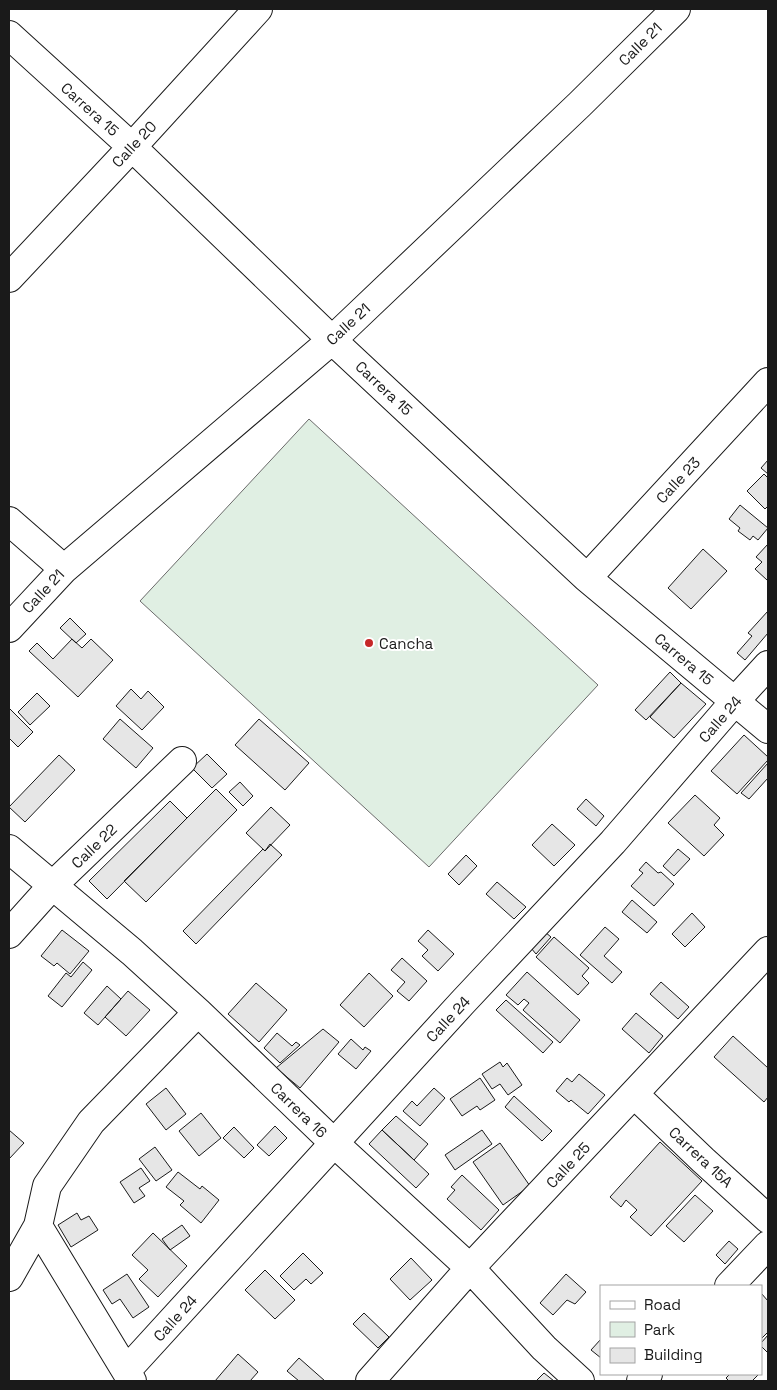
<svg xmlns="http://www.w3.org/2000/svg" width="777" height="1390" viewBox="0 0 777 1390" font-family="'Space Grotesk',sans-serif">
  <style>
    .green { fill: #e0efe3; stroke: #6a6a6a }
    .building { fill: #e6e6e6; stroke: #1a1a1a }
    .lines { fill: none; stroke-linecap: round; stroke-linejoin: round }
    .minor-casing { stroke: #1a1a1a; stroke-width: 30 }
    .minor { stroke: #fff; stroke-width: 28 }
    .poi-dot { fill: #c62828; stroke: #fff; stroke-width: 2 }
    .labels { text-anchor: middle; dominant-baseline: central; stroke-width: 4; stroke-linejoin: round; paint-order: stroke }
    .street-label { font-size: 15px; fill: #1a1a1a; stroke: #fff }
    .poi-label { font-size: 15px; fill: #1a1a1a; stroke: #fff; text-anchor: start }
  </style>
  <rect width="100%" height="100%" fill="#fff"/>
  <path class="green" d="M 309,419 L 598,685 L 429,867 L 140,601 Z"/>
  <path class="building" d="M 768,460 L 768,474 L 761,468 Z
    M 764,474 L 768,478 L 768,506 L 765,509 L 747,491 Z
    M 740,505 L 768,528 L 758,540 L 753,536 L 750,540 L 738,531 L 740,528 L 729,519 Z
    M 768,544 L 768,579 L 767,580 L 755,569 L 762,562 L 756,557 Z
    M 703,549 L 727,571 L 691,609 L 668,588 Z
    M 768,611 L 768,633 L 745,660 L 737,653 L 752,636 L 748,633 Z
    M 70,618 L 86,634 L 76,643 L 60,628 Z
    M 72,639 L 82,648 L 91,639 L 113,660 L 78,697 L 29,651 L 37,643 L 53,659 Z
    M 670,672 L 681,683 L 646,720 L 635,710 Z
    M 681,683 L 706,704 L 674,738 L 650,717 Z
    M 131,689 L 141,699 L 148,691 L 164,707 L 142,730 L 116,706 Z
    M 37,693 L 50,706 L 30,725 L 18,712 Z
    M 9,708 L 33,732 L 18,747 L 9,738 Z
    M 120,719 L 153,748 L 136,768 L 103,739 Z
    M 259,719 L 309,763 L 285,790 L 235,745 Z
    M 744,735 L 768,757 L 768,760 L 737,794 L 711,771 Z
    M 207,754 L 227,774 L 212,788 L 192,768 Z
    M 59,755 L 75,770 L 25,822 L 9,807 Z
    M 768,763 L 768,778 L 749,799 L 741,793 Z
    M 240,782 L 253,796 L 243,806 L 229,792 Z
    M 216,789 L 237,810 L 146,902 L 124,881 Z
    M 695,795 L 720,818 L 714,825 L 724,835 L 704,856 L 668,823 Z
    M 586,799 L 604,816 L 596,826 L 577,809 Z
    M 170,801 L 187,818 L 107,899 L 89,881 Z
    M 271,807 L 290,825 L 265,851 L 246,833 Z
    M 552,824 L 575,845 L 554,866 L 532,845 Z
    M 270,844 L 282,855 L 196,944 L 183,931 L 263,849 L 265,851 Z
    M 678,849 L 690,859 L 674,876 L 663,866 Z
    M 466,855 L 477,866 L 459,885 L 448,874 Z
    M 646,862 L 658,873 L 661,872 L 674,884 L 654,906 L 631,886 L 643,873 L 639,870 Z
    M 497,882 L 526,907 L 514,919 L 486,894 Z
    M 632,900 L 657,922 L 647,933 L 622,912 Z
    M 692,913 L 705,927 L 685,947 L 672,934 Z
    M 605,927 L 619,939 L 604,956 L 622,972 L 612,983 L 580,955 Z
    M 62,930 L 89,951 L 70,974 L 57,963 L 54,966 L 41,956 Z
    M 428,930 L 454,954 L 438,971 L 422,956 L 428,950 L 418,941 Z
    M 545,932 L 551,937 L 536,954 L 531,948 Z
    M 554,937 L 589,968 L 582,976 L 589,983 L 578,995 L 536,957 Z
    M 402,958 L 427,981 L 409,1001 L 397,991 L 405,982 L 391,970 Z
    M 83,962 L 92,970 L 62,1007 L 48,996 L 66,973 L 71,977 Z
    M 527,972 L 580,1020 L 560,1043 L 523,1010 L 529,1003 L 524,999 L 518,1005 L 506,995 Z
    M 369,973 L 393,996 L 364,1027 L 340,1005 Z
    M 661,982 L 689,1007 L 678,1019 L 650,994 Z
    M 256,983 L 287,1010 L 259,1042 L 228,1014 Z
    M 107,986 L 121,999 L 98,1025 L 84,1013 Z
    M 128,991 L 150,1010 L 126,1036 L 105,1017 Z
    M 506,1000 L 553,1042 L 543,1053 L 496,1010 Z
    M 636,1013 L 663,1036 L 649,1053 L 622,1029 Z
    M 323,1029 L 339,1042 L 300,1088 L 276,1068 Z
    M 277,1033 L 292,1046 L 296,1042 L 300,1045 L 280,1063 L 264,1048 Z
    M 733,1036 L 768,1068 L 768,1097 L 764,1102 L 714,1057 Z
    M 351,1039 L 363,1050 L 365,1047 L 371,1051 L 356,1069 L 338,1054 Z
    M 500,1062 L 503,1067 L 507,1063 L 522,1085 L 508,1095 L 500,1084 L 492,1089 L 482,1074 Z
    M 579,1074 L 605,1095 L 588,1114 L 571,1100 L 569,1102 L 556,1091 L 567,1078 L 572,1082 Z
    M 480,1078 L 495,1100 L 480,1110 L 477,1106 L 462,1116 L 450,1099 Z
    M 166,1088 L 186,1114 L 166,1130 L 146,1104 Z
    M 434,1088 L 445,1098 L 420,1126 L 403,1111 L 412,1101 L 417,1106 Z
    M 514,1096 L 552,1131 L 542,1141 L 505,1107 Z
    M 201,1113 L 221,1138 L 199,1156 L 179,1131 Z
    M 396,1116 L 428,1144 L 414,1160 L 382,1130 Z
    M 275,1126 L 287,1138 L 269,1156 L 257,1145 Z
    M 234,1127 L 254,1148 L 244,1158 L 223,1138 Z
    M 9,1130 L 24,1143 L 9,1159 Z
    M 382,1130 L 429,1174 L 416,1188 L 369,1144 Z
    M 482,1130 L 492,1144 L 455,1170 L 445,1155 Z
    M 660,1142 L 702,1181 L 651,1236 L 630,1217 L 637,1210 L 626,1200 L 621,1207 L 610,1197 Z
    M 500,1143 L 530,1186 L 503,1205 L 473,1162 Z
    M 155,1147 L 172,1170 L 156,1181 L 139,1159 Z
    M 141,1168 L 150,1181 L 139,1188 L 145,1196 L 134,1203 L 120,1182 Z
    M 178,1172 L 200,1189 L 202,1186 L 219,1200 L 201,1223 L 180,1205 L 184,1201 L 166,1187 Z
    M 462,1175 L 499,1210 L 481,1230 L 447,1199 L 455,1190 L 451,1187 Z
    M 695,1195 L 713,1211 L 684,1242 L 666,1226 Z
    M 77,1213 L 81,1220 L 89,1216 L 98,1230 L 71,1247 L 58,1225 Z
    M 182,1225 L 190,1236 L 170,1250 L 162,1239 Z
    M 153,1233 L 187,1266 L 158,1297 L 139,1279 L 148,1270 L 132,1255 Z
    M 729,1241 L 738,1249 L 725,1264 L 716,1255 Z
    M 303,1253 L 323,1273 L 311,1284 L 306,1279 L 294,1290 L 280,1276 Z
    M 411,1258 L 432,1280 L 410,1300 L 390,1279 Z
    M 265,1270 L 295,1300 L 275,1319 L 245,1290 Z
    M 127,1274 L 149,1307 L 133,1318 L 120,1299 L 112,1304 L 103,1290 Z
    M 566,1274 L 586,1292 L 575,1304 L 567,1300 L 553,1315 L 540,1303 Z
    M 761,1293 L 768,1301 L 768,1332 L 761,1339 Z
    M 364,1313 L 389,1337 L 378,1348 L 353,1324 Z
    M 768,1335 L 768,1353 L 761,1346 L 761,1343 Z
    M 601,1339 L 601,1358 L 591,1350 Z
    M 238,1354 L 258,1372 L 250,1381 L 215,1381 Z
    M 299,1358 L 325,1381 L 299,1381 L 287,1371 Z
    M 544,1373 L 554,1381 L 536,1381 Z
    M 730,1374 L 759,1374 L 752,1381 L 729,1381 L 726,1378 Z"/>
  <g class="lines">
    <defs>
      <path id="minor" d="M 9,35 L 132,147 L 332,340 L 587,578 L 768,729
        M 9,278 L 132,147 L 258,9
        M 9,521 L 64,569
        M 587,578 L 768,382
        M 9,628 L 64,569 L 332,340 L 580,104 L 676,9
        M 9,849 L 132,952 L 198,1012 L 334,1143 L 470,1268 L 544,1348 L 580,1381
        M 9,934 L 52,886 L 182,761
        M 634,1094 L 703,1160 L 768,1219
        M 38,1226 L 132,1381
        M 9,1277 L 38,1226 L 47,1186 L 91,1122 L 198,1012
        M 729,1286 L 768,1245
        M 126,1371 L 462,1003 L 613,842 L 735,701 L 768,665
        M 370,1381 L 470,1268 L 768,951
        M 641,1381 L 648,1374"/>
    </defs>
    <use href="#minor" class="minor-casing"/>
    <use href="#minor" class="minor"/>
  </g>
  <circle class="poi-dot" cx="369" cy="643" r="5"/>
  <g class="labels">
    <g class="street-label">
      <text transform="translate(640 44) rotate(-45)">Calle 21</text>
      <text transform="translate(90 109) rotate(42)">Carrera 15</text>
      <text transform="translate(134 144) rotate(-47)">Calle 20</text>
      <text transform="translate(348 324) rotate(-43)">Calle 21</text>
      <text transform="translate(384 388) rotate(43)">Carrera 15</text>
      <text transform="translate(678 480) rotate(-47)">Calle 23</text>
      <text transform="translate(43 591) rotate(-47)">Calle 21</text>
      <text transform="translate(684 659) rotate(40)">Carrera 15</text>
      <text transform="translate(720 719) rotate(-49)">Calle 24</text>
      <text transform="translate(94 846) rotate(-44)">Calle 22</text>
      <text transform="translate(448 1019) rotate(-47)">Calle 24</text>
      <text transform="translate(299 1110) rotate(44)">Carrera 16</text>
      <text transform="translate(701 1157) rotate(43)">Carrera 15A</text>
      <text transform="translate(568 1165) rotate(-47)">Calle 25</text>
      <text transform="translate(175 1318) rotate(-48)">Calle 24</text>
    </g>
    <g class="poi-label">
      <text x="379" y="643">Cancha</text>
    </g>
  </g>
  <rect width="777" height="1390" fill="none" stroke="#1a1a1a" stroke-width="20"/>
  <rect x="600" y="1285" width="162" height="90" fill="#ffffff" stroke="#a3a3a3"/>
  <rect x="610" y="1301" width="25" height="8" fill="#ffffff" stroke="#a3a3a3"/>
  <text x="644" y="1310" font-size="15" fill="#1a1a1a">Road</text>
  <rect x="610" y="1322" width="25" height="15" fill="#e0efe3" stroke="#a3a3a3"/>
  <text x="644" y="1335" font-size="15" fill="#1a1a1a">Park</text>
  <rect x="610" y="1348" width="25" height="15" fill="#e6e6e6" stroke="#a3a3a3"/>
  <text x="644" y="1360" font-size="15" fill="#1a1a1a">Building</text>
</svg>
